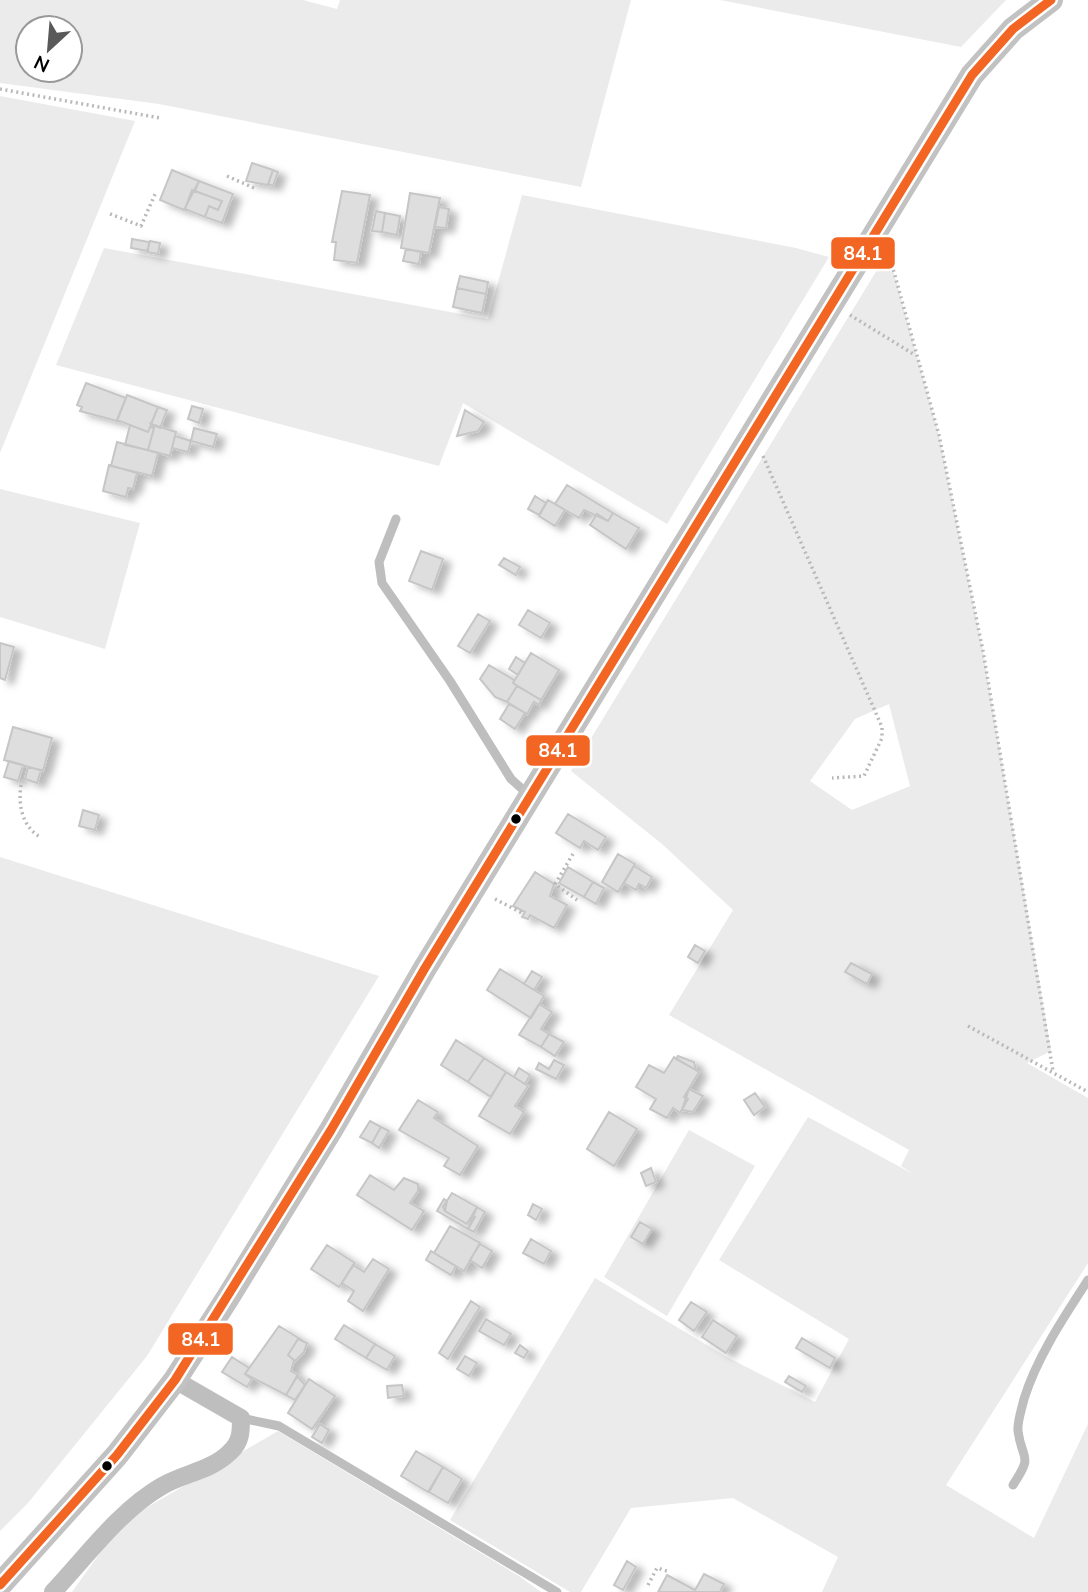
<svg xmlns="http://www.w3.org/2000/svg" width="1088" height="1592" viewBox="0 0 1088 1592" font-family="'Nunito Sans',sans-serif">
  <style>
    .green { fill: #ebebeb; fill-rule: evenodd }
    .building { fill: #dedede; stroke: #c6c6c6; stroke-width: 2; filter: url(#shadow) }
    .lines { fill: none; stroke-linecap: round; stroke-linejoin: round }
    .path { stroke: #b9b9b9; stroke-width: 3.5; stroke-dasharray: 2 3.5; stroke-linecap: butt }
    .lane { stroke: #bebebe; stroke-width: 9 }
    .street { stroke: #bebebe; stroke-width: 18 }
    .secondary { stroke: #c2c2c2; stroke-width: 24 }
    .bus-1-casing { stroke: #fff; stroke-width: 14 }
    .bus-1 { stroke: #f26522; stroke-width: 9 }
    .bus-dot { fill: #000; stroke: #fff; stroke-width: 2.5 }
    .line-badge { stroke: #fff; stroke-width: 2.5 }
    .badge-label { font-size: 19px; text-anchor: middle; font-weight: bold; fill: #fff }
  </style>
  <defs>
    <filter id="shadow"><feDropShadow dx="8" dy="4.5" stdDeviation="3.5" flood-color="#0004"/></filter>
  </defs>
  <rect width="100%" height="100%" fill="#fff"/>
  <path class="green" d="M 0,0 L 303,0 L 337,9 L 340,0 L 631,0 L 581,187 L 159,104 L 0,83 ZM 28,28 L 70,28 L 70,70 L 28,70 Z
    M 720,0 L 1006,0 L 961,47 Z
    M 0,96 L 135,121 L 0,453 Z
    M 522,195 L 796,248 L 829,257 L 667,524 L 463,403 L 439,466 L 56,365 L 104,248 L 488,319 Z
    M 888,252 L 939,435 L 983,651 L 1051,1051 L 1027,1063 L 1088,1098 L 1088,1263 L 946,1485 L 1034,1538 L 1088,1424 L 1088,1592 L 822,1592 L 838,1557 L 733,1498 L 631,1508 L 581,1592 L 570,1592 L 450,1520 L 595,1278 L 725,1356 L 815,1402 L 849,1339 L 719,1260 L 808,1117 L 913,1174 L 901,1166 L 909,1150 L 669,1015 L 733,910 L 662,844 L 571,771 ZM 889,704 L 910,786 L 852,810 L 810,781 L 855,719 Z
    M 0,489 L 140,523 L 105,649 L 0,617 Z
    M 0,857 L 379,976 L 147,1356 L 28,1503 L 0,1531 Z
    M 689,1130 L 755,1166 L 667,1316 L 604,1277 Z
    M 278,1431 L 519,1576 L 541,1592 L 72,1592 L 122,1522 Z"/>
  <path class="building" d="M 252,163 L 273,170 L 268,185 L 246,181 Z
    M 172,170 L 199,181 L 184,210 L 160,200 Z
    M 273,170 L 278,172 L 273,186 L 268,184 Z
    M 199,181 L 233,194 L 222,223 L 205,217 L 209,206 L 218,210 L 222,201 L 195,191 Z
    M 192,190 L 222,201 L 218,210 L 209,206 L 205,217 L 185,209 Z
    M 342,191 L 370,195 L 357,263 L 334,260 L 336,242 L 332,242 Z
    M 410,193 L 440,198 L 429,253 L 401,248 Z
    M 439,207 L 449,209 L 446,228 L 435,227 Z
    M 376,211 L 385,213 L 382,232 L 372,231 Z
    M 385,213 L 400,216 L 397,235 L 382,232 Z
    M 132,239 L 149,242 L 148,251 L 131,248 Z
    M 150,241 L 160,243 L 158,254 L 147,252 Z
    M 406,249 L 421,252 L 419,264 L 403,261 Z
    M 460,276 L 488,282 L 486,294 L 457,288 Z
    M 457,288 L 486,294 L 482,313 L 453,307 Z
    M 86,383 L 126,398 L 117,421 L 80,411 L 82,407 L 77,405 Z
    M 127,395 L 158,407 L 148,432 L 117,420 Z
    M 192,406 L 203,409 L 199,423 L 188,419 Z
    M 158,407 L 167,410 L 160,428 L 151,424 Z
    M 465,410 L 484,422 L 478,431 L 457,436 Z
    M 151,424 L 176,432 L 170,456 L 148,450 L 154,428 Z
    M 130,425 L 148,432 L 150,427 L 154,428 L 148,450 L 125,445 Z
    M 194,428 L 217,434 L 213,447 L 191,441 Z
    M 175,436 L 191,441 L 188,452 L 172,448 Z
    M 117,442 L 158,453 L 152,476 L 111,466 Z
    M 109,465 L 137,473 L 133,489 L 128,488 L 126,497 L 103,491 Z
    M 567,485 L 613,513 L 608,521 L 584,510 L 579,518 L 555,504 Z
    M 535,496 L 546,503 L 539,515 L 528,509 Z
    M 548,500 L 565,510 L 555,526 L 539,516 Z
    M 613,513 L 639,528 L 626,549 L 590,525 L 597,514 L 608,521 Z
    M 421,551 L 443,559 L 432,590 L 409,581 Z
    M 504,558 L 520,567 L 516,575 L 499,565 Z
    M 528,610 L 550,623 L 541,638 L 519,625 Z
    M 478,614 L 490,621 L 470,653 L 458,646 Z
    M 0,643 L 14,647 L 5,680 L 0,678 Z
    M 531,653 L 559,670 L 541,700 L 513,683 Z
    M 516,657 L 525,663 L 518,675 L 509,669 Z
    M 489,665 L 514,680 L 513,683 L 517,686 L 507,702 L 495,697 L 480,679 Z
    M 517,686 L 541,700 L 539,705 L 534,702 L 527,714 L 507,702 Z
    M 509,704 L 525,713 L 515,729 L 500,719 Z
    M 13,727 L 52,738 L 43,771 L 4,760 Z
    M 9,761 L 23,765 L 18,781 L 4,777 Z
    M 28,767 L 41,770 L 37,783 L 25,779 Z
    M 83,810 L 99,815 L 95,830 L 79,826 Z
    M 568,814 L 606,837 L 598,850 L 584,841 L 580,848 L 556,833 Z
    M 618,854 L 635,864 L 618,892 L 602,882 Z
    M 634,866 L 652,877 L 646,888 L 639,884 L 636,890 L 624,883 Z
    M 568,867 L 593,882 L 584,897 L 559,883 Z
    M 535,872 L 554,884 L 550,896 L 567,905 L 554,928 L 530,915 L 528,919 L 522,917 L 525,912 L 513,906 Z
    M 593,882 L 604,888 L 596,904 L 584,897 Z
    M 695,945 L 705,951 L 698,963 L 688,957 Z
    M 851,963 L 872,974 L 867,984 L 845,972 Z
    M 500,969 L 544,996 L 531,1018 L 487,990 Z
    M 532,971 L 542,977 L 534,990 L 524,984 Z
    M 539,1004 L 552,1012 L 541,1029 L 549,1034 L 541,1047 L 519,1035 Z
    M 549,1034 L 564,1042 L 555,1056 L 541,1047 Z
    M 456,1040 L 484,1058 L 468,1082 L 441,1065 Z
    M 678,1056 L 694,1062 L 696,1070 L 676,1059 Z
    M 674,1057 L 699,1072 L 684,1097 L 688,1099 L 680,1113 L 673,1108 L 667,1118 L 650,1109 L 656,1099 L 636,1087 L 649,1065 L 664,1073 Z
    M 484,1058 L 506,1072 L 491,1097 L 468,1082 Z
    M 554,1060 L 564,1065 L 556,1079 L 536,1069 L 539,1063 L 549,1069 Z
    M 519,1068 L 530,1075 L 525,1084 L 514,1077 Z
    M 506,1072 L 528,1086 L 515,1106 L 524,1112 L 510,1134 L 479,1116 Z
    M 689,1089 L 703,1096 L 693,1112 L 682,1110 Z
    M 755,1093 L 765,1107 L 754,1115 L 744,1100 Z
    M 418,1100 L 438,1112 L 434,1118 L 478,1146 L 460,1175 L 444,1166 L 449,1158 L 399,1130 Z
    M 609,1112 L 637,1129 L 614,1166 L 587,1149 Z
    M 370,1121 L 381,1127 L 372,1143 L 360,1137 Z
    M 381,1127 L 389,1131 L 379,1148 L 372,1143 Z
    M 651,1168 L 656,1182 L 646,1186 L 641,1173 Z
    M 370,1175 L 394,1190 L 404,1178 L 418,1184 L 418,1191 L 410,1203 L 424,1211 L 412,1230 L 357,1195 Z
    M 452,1193 L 477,1207 L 467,1224 L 445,1211 L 443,1207 Z
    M 444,1199 L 447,1201 L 445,1211 L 467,1224 L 472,1216 L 475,1217 L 468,1229 L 437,1211 Z
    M 533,1204 L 542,1209 L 536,1220 L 528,1215 Z
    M 477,1207 L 485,1212 L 474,1232 L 468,1229 Z
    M 640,1222 L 652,1229 L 643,1244 L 631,1237 Z
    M 450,1226 L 480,1243 L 464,1271 L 434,1253 Z
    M 531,1239 L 551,1251 L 544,1264 L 523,1253 Z
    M 480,1244 L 492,1251 L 482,1268 L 470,1260 Z
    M 327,1245 L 355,1263 L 339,1287 L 311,1269 Z
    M 431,1251 L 456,1266 L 451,1275 L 426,1260 Z
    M 373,1259 L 389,1269 L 363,1311 L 348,1301 L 354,1291 L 342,1283 L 353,1265 L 364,1272 Z
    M 471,1301 L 480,1307 L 448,1359 L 439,1353 Z
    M 691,1302 L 707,1312 L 694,1331 L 679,1320 Z
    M 486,1319 L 511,1334 L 504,1345 L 479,1331 Z
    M 713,1320 L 737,1336 L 726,1353 L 702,1337 Z
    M 344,1325 L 375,1344 L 366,1358 L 335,1339 Z
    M 279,1326 L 305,1342 L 298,1339 L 288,1355 L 294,1360 L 291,1371 L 298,1375 L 286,1395 L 245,1374 Z
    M 802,1338 L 835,1358 L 830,1368 L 796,1348 Z
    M 298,1339 L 307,1343 L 304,1352 L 295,1361 L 288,1355 Z
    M 375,1344 L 395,1356 L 387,1370 L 366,1358 Z
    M 520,1345 L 528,1351 L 524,1358 L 515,1353 Z
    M 465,1356 L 477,1363 L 469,1376 L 457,1369 Z
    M 232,1357 L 249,1368 L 245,1374 L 252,1379 L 247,1387 L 222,1372 Z
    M 297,1376 L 305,1385 L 295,1400 L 286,1395 Z
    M 789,1376 L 806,1386 L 802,1392 L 785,1382 Z
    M 309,1379 L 335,1396 L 312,1429 L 288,1413 Z
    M 402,1385 L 404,1396 L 388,1398 L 387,1386 Z
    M 320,1424 L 329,1430 L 322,1443 L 312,1437 Z
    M 416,1451 L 443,1467 L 428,1492 L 401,1476 Z
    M 443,1467 L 462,1479 L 448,1503 L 429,1492 Z
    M 627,1561 L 636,1567 L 623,1590 L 614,1585 Z
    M 704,1574 L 724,1584 L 720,1592 L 694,1592 Z
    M 667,1575 L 695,1590 L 694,1592 L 658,1592 Z"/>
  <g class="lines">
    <path class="path" d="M 0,89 L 160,118
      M 227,176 L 254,188
      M 110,214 L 141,226 L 156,192
      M 889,254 L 939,435 L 983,651 L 1053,1071
      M 850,315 L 915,355
      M 763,456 L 882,727 L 882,738 L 864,776 L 832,778
      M 21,785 C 18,805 22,826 40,837
      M 573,854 L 555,884 L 577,900
      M 495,899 L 524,914
      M 968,1026 L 1088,1092
      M 648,1585 L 657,1568 L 667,1571"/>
    <path class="lane" d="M 396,519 L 379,562 L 382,583 L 450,681 L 511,779 L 530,796
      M 241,1418 L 279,1426 L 557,1592
      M 1013,1485 C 1034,1453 1022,1462 1018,1431 C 1017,1422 1022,1408 1024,1399 C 1037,1357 1064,1317 1088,1280"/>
    <path class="street" d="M 53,1592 C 87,1556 119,1511 162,1486 C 184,1473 211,1471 230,1452 C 241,1442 241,1432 241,1418 L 175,1380"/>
    <path class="secondary" d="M 0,1585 L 117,1455 L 175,1380 L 227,1299 L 331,1130 L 425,968 L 972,75 L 1013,29 L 1051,0"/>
    <defs>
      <path id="bus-1" d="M 0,1585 L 117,1455 L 175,1380 L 331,1130 L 425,968 L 972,75 L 1013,29 L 1051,0"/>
    </defs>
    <use href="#bus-1" class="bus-1-casing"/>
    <use href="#bus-1" class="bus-1"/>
  </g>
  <g class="bus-dot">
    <circle cx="516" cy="819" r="6"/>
    <circle cx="107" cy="1466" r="6"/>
  </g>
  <g class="line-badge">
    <rect x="830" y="236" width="66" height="34" rx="7" fill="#f26522"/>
    <rect x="525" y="734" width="66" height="33" rx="7" fill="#f26522"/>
    <rect x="167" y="1322" width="67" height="34" rx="7" fill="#f26522"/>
  </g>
  <g class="badge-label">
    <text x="863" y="260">84.1</text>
    <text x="558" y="757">84.1</text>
    <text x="201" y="1346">84.1</text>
  </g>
  <g transform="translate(49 49) rotate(206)"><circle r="33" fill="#ffffff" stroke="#999999" stroke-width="2"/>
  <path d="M0-5L12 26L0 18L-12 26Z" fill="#595959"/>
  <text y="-10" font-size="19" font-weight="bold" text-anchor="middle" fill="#000000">N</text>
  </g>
</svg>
